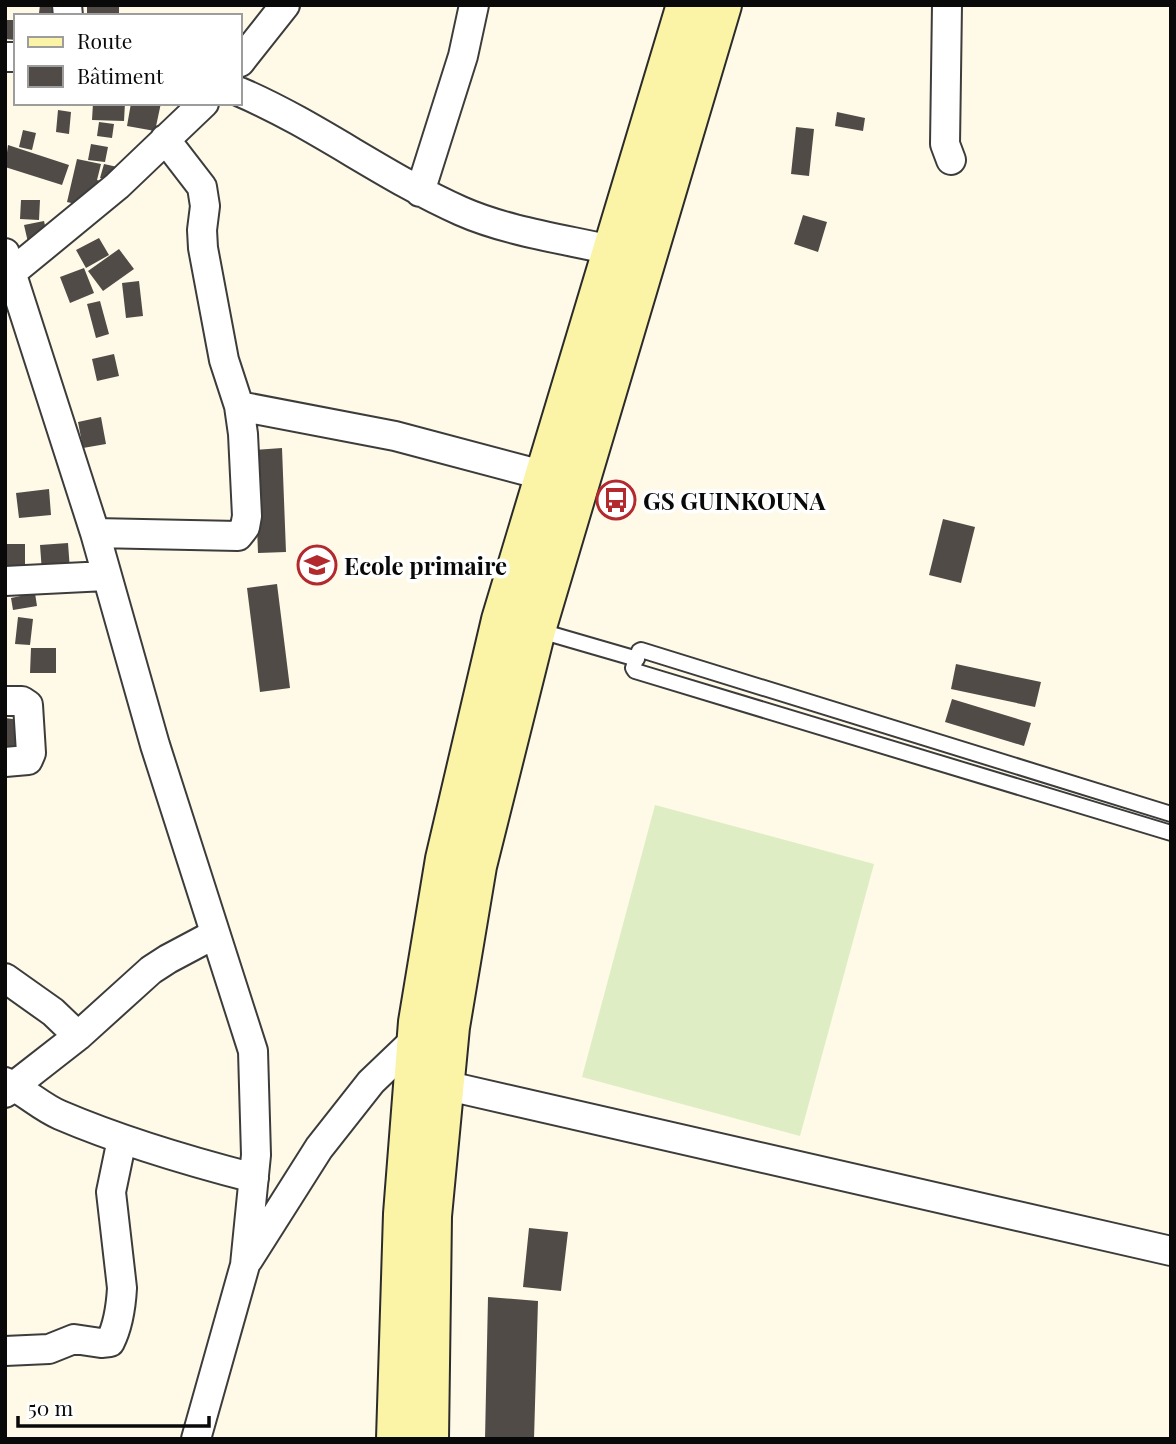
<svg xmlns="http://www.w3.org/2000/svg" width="1176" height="1444" viewBox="0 0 1176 1444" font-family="'Playfair Display',serif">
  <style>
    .pitch { fill: #dfedc5 }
    .building { fill: #514b47 }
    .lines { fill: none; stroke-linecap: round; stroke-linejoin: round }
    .lane-casing { stroke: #3c3c3c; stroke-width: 18 }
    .street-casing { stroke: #3c3c3c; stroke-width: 32 }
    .secondary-casing { stroke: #2b2b2b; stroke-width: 42 }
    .lane { stroke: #fff; stroke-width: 14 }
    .street { stroke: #fff; stroke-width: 28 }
    .secondary { stroke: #fbf3a5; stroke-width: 38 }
    .labels { text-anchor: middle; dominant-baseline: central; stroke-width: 7; stroke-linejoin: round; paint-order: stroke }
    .poi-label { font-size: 24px; font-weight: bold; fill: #090909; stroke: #fff; text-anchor: start }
  </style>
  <rect width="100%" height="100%" fill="#fefae7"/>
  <path class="pitch" d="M 655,805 L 874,864 L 800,1136 L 582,1077 Z"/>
  <path class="building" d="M 40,5 L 65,5 L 64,16 L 39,13 Z
    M 87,5 L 119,5 L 119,16 L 87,16 Z
    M 5,20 L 16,20 L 16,40 L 5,39 Z
    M 93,103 L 125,103 L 124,121 L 92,120 Z
    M 131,103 L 161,103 L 155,131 L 127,126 Z
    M 58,110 L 71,112 L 69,134 L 56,132 Z
    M 837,112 L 865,118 L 863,131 L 835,126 Z
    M 99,122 L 114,124 L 112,138 L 97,136 Z
    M 796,127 L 814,129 L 809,176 L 791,174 Z
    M 23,130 L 36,133 L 32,150 L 19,147 Z
    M 91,144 L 108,147 L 105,162 L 88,160 Z
    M 8,145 L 69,165 L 62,185 L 5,167 Z
    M 77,159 L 101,164 L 97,180 L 108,183 L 102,210 L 67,202 Z
    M 104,164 L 131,170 L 128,185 L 100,178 Z
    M 21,200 L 40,200 L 39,220 L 20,219 Z
    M 803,215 L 827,222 L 818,252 L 794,244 Z
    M 44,221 L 50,247 L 30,251 L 24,225 Z
    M 99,238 L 109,255 L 86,268 L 76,250 Z
    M 119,249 L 134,269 L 103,291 L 88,271 Z
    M 84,268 L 94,293 L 70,303 L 60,277 Z
    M 139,281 L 143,316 L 126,318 L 122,283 Z
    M 100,301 L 109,334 L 96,338 L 87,304 Z
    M 114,354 L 119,376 L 97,381 L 92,359 Z
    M 101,417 L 106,444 L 83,448 L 78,422 Z
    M 282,448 L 286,552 L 258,553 L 254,450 Z
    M 49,489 L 51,515 L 19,518 L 16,493 Z
    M 943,519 L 975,527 L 961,583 L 929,575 Z
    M 68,543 L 70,570 L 42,572 L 40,545 Z
    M 5,544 L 25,544 L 25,574 L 5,574 Z
    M 277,584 L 290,688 L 260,692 L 247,588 Z
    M 35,593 L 37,606 L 13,610 L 11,598 Z
    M 18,617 L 33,619 L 30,645 L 15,644 Z
    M 31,648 L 56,648 L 56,673 L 30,673 Z
    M 956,664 L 1041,682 L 1035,707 L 951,689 Z
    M 952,699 L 1031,723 L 1024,746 L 945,722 Z
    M 5,718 L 20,720 L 16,764 L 5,763 Z
    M 529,1228 L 568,1232 L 561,1291 L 523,1287 Z
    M 488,1297 L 538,1301 L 534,1439 L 485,1439 Z"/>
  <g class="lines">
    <defs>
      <path id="lane" d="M 537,630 L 637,659
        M 1171,814 L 641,650 L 639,651 L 633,668 L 635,671 L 1171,833"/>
      <path id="street" d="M 67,5 L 68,16
        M 947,5 L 945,144 L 951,160
        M 5,57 L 16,57
        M 240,62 L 285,5
        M 240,92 C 317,125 384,177 461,211 C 506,231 563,239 611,250
        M 165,139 L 202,187 L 205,206 L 202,230 L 203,248 L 224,360 L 239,406 L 395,436 L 546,476
        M 420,192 L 463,56 L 474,5
        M 5,253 L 95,533 L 155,745 L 253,1051 L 256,1155 L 245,1265 L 196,1439
        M 5,278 L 117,186 L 204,103
        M 95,533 L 238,536 L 245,527 L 247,516 L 243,434 L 239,406
        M 5,581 L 106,576
        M 5,701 L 22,701 L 28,705 L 31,753 L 28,760 L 5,762
        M 5,978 L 53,1012 L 78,1036
        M 5,1082 C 25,1091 41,1107 60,1115 C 123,1142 188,1161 254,1178
        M 444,1085 L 1171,1251
        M 5,1093 L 78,1036 L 151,970 L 168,959 L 215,934
        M 248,1260 L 319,1148 L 371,1082 L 416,1039
        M 5,1351 L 49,1349 L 74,1339 L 101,1343 L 110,1342 C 118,1326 121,1306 122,1288 L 111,1192 L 122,1139"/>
      <path id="secondary" d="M 396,1439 L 403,1214 L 418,1022 L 445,859 L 501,620 L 686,5
        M 429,1439 L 432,1216 L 450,1027 L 477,866 L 536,630 L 722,5"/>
    </defs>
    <use href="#lane" class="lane-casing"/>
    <use href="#street" class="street-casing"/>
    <use href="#secondary" class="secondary-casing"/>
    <use href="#lane" class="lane"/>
    <use href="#street" class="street"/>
    <use href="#secondary" class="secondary"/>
  </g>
  <defs>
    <symbol id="bus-ring" viewBox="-11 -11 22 22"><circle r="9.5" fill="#fff" stroke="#b2292e" stroke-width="1.5"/><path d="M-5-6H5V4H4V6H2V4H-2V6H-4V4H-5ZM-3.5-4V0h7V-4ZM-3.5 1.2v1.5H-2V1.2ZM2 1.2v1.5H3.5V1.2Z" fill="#b2292e"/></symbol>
    <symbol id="school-ring" viewBox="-11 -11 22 22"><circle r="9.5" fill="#fff" stroke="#b2292e" stroke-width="1.5"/><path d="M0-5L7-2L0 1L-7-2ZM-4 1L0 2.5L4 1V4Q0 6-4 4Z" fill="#b2292e"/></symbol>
  </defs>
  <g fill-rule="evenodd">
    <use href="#bus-ring" x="594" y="478" width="44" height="44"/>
    <use href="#school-ring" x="295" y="543" width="44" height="44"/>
  </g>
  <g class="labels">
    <g class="poi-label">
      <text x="643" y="500">GS GUINKOUNA</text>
      <text x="344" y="565">Ecole primaire</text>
    </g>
  </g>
  <rect width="1176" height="1444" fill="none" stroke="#090909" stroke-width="14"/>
  <rect x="14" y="14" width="228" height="91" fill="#ffffff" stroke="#9d9d9d" stroke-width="2"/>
  <rect x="28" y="37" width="35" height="10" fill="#fbf3a5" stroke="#9d9d9d" stroke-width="2"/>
  <text x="77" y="49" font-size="21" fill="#090909">Route</text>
  <rect x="28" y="66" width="35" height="21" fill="#514b47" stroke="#9d9d9d" stroke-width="2"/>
  <text x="77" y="84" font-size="21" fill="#090909">Bâtiment</text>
  <path d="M18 1416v10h191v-10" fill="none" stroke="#090909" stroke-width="3.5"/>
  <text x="28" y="1416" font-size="21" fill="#090909" stroke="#ffffff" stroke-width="5" paint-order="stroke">50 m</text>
</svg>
